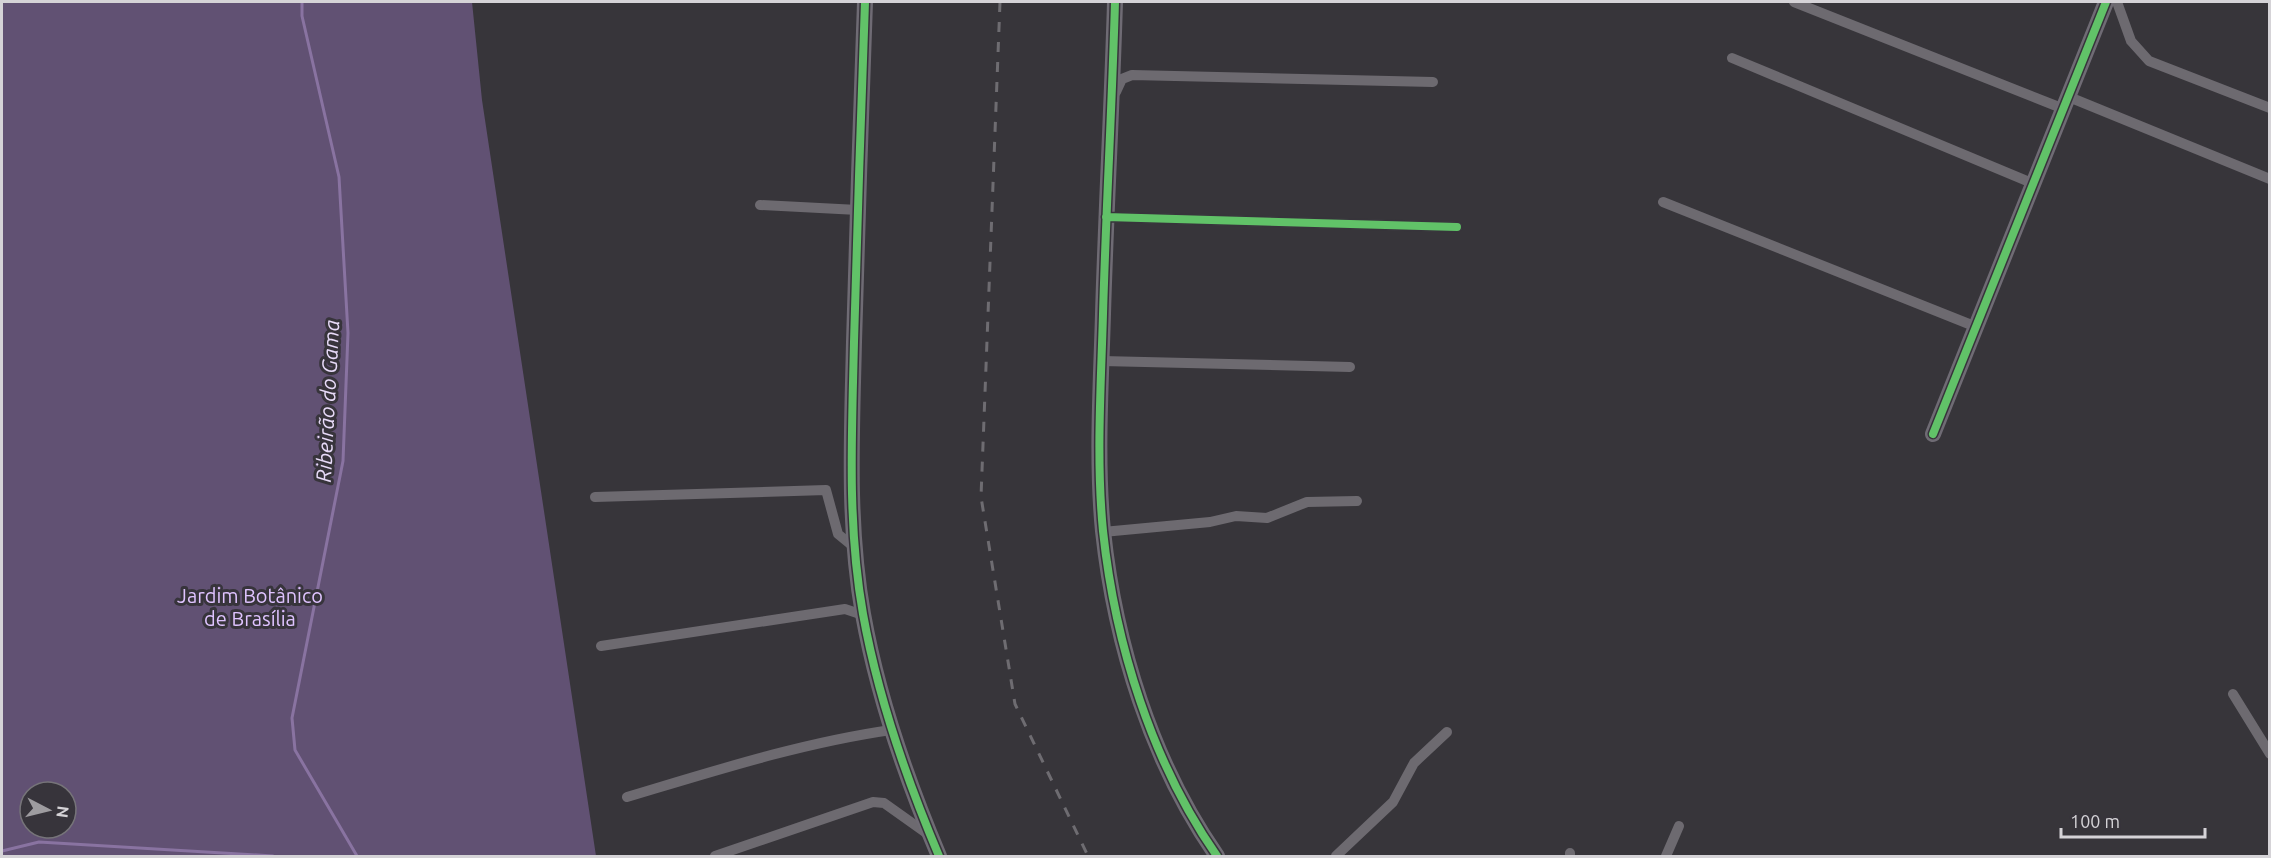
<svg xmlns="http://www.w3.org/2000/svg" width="2271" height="858" viewBox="0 0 2271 858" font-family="Ubuntu,sans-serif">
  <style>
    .green { fill: #615173; fill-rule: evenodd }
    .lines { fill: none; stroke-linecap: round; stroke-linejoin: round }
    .stream { stroke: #8973a1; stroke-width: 3 }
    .street { stroke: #6d6a70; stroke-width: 10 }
    .secondary { stroke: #6f6b74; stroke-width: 16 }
    .rail { stroke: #6e6c71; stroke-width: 3; stroke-dasharray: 10 10; stroke-linecap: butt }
    .cycleway-casing { stroke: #37343b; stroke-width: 11 }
    .cycleway { stroke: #61c268; stroke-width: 8 }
    .labels { text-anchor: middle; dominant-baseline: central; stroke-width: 6; stroke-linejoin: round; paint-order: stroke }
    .park-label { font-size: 20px; fill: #dfc3ff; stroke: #37343b }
    .water-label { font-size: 21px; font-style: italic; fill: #e8dbf9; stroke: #37343b }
  </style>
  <rect width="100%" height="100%" fill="#37353a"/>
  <path class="green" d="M 2,2 L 472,2 L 482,100 L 596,856 L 2,856 ZM 30,792 L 66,792 L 66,828 L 30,828 Z"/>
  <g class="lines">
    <path class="stream" d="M 302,2 L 302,16 L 339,177 L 348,333 L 343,461 L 292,718 L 295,750 L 357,856
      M 2,851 L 39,842 L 273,856"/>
    <path class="street" d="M 1794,2 L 2064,109
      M 2117,2 L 2131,41 L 2149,61 L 2270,108
      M 1732,58 L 2034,184
      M 1116,92 L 1122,79 L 1132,75 L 1433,82
      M 2069,97 L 2270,179
      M 1663,202 L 1974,326
      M 760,205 L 858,210
      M 1106,217 L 1457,227
      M 1102,361 L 1350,367
      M 595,497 L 826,490 L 838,534 L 855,548
      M 1103,532 L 1210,522 L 1236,516 L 1267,518 L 1307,502 L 1357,501
      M 601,646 L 845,609 L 863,615
      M 2233,694 L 2270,754
      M 627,797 C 714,771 801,743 891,730
      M 715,856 L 873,802 L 884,803 L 929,835
      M 1336,856 L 1393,802 L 1414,763 L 1447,732
      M 1570,856 L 1570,853
      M 1666,856 L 1679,826"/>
    <path class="secondary" d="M 865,2 C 861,115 857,229 854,342 C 852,433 847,524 863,614 C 878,698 906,778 939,856
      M 1115,2 C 1112,106 1106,210 1103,314 C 1101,385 1096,459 1103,531 C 1115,644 1152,763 1217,856
      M 1933,434 L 2106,2"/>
    <path class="rail" d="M 1000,2 L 981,497 L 1015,704 L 1088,856"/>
    <defs>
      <path id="cycleway" d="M 865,2 C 861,115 857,229 854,342 C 852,433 847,524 863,614 C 878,698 906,778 939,856
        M 1115,2 C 1112,106 1106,210 1103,314 C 1101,385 1096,459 1103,531 C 1115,644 1152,763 1217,856
        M 1106,217 L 1457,227
        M 1933,434 L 2106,2"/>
    </defs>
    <use href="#cycleway" class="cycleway-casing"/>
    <use href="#cycleway" class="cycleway"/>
  </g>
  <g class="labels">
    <g class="park-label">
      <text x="250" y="595">Jardim Botânico<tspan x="250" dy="23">de Brasília</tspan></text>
    </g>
    <g class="water-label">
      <text transform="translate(327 401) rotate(-87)">Ribeirão do Gama</text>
    </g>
  </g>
  <rect width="2271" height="858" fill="none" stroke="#d5d3d7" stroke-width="6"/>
  <g transform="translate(48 810) rotate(97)"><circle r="28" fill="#37343b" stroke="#767479" stroke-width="1.5"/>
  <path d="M0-4.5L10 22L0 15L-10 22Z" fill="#9e9ca0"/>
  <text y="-9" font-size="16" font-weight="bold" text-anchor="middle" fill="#d5d3d7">N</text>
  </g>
  <path d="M2061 828v9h144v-9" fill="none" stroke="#d5d3d7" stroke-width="3"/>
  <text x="2070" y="828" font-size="18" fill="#d5d3d7" stroke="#37343b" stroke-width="4.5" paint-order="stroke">100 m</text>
</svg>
